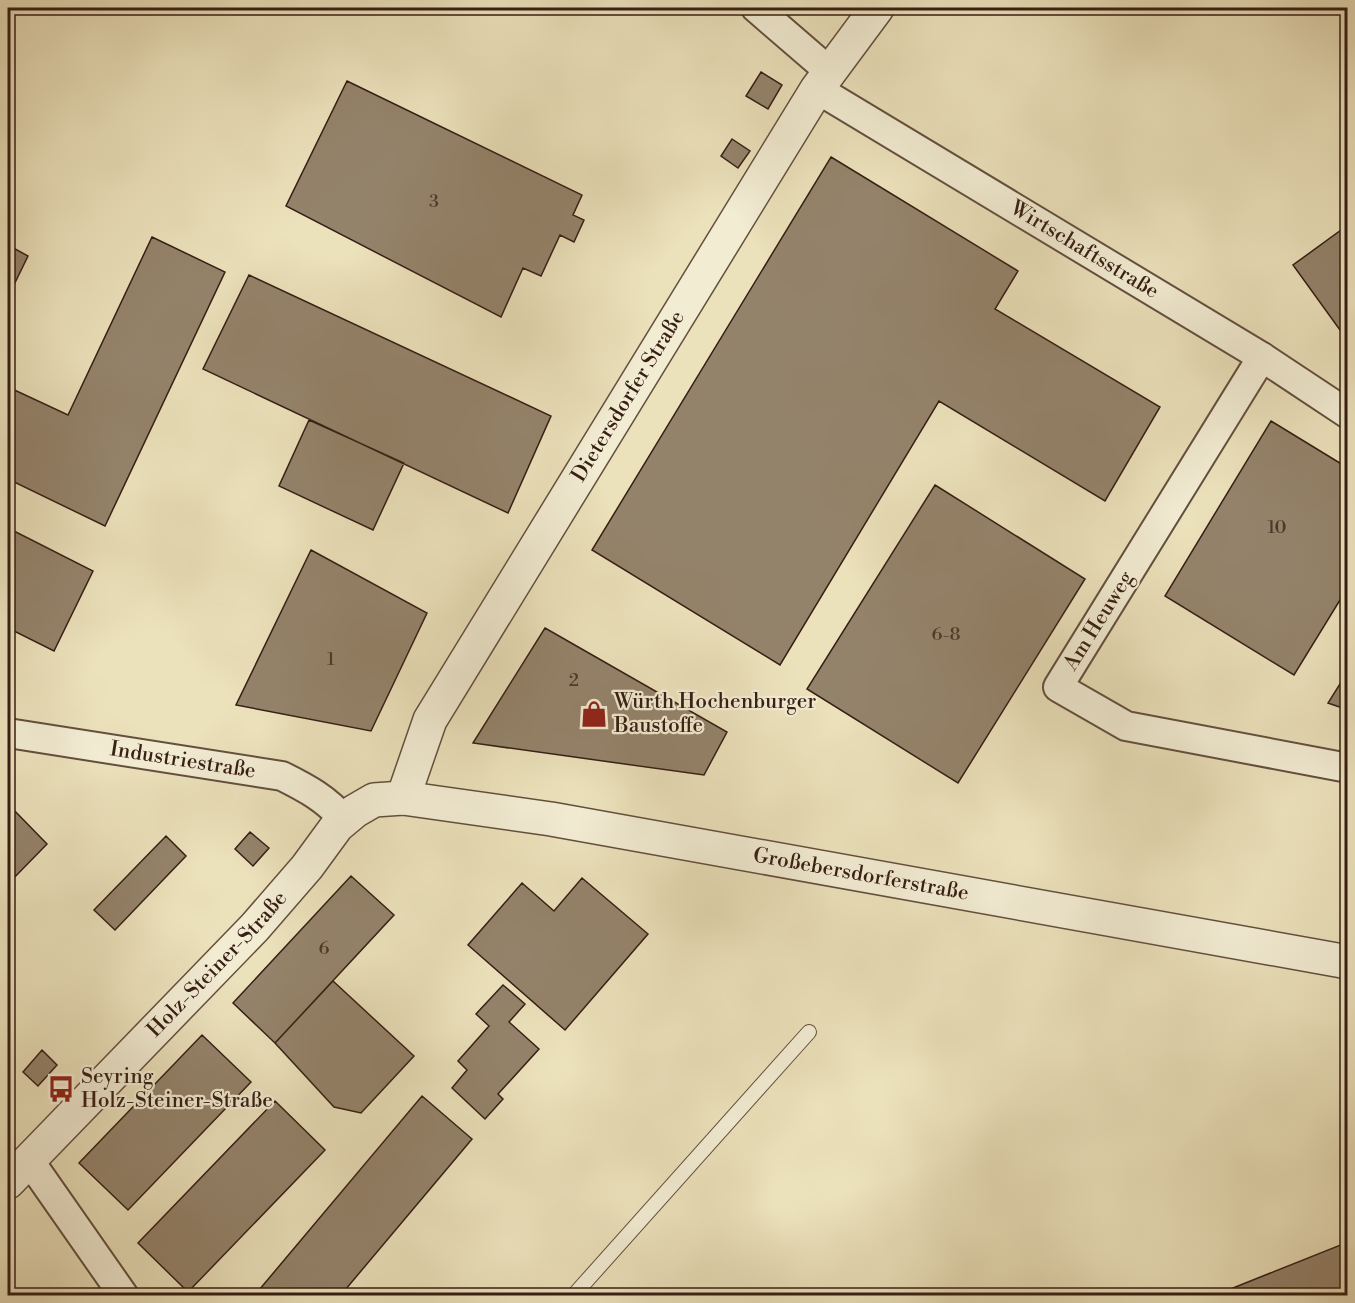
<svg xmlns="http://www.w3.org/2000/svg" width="1355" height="1303" viewBox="0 0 1355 1303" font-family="'Libre Bodoni',serif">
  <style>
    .building { fill: #94836b; stroke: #361e14; stroke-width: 1.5 }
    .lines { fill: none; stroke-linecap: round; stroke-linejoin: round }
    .service-casing { stroke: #634f3e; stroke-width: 16 }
    .minor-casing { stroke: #634f3e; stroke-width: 32 }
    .tertiary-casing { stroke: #634f3e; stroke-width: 36 }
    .service { stroke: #f2ecd3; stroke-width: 14 }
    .minor { stroke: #f2ecd3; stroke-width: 28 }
    .tertiary { stroke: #f2ecd3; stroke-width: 33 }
    .labels { text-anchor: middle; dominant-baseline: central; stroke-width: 4.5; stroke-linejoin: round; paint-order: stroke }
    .number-label { font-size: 18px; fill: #4e372a }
    .street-label { font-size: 21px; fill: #361e14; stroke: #f2ecd3 }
    .poi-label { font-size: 21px; fill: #361e14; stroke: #f2ecd3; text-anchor: start }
  </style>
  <rect width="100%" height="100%" fill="#ebe1bb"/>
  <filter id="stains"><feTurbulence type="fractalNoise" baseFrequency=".00333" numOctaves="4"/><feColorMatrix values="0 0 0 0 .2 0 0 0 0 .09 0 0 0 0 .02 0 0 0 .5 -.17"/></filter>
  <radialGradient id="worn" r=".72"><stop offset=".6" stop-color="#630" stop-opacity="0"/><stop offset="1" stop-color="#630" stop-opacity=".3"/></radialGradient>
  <path class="building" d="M 761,72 L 782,85 L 768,109 L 746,96 Z
    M 347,81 L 582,195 L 573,215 L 584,220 L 574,242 L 560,235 L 541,276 L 523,268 L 501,317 L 286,206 Z
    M 732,139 L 750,151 L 738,168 L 721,156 Z
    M 831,157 L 1018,271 L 995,309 L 1160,407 L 1105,501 L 939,401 L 780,665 L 592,550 Z
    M 1348,225 L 1348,335 L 1345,337 L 1293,265 Z
    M 152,237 L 225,272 L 105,526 L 8,479 L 8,387 L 68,415 Z
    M 8,245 L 28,256 L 8,297 Z
    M 249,275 L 551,416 L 508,513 L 203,369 Z
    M 309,420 L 404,463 L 373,530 L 279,486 Z
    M 1271,421 L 1348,468 L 1348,587 L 1294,675 L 1165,596 Z
    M 935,485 L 1085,579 L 958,783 L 807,689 Z
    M 8,528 L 93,571 L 54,651 L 8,628 Z
    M 311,550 L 427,613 L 371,731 L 236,705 Z
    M 545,628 L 727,732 L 704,775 L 473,743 Z
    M 1348,671 L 1348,710 L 1328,703 Z
    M 8,804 L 47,844 L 8,884 Z
    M 250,832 L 269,848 L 253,866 L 235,849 Z
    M 166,836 L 186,856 L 115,930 L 94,910 Z
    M 351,876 L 394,915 L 275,1043 L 233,1003 Z
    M 582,878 L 648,934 L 565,1030 L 468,945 L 522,883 L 554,911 Z
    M 333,981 L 414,1056 L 361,1113 L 334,1107 L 275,1043 Z
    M 503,985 L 525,1004 L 509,1022 L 539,1049 L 498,1094 L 503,1099 L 485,1119 L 452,1088 L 467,1070 L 458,1061 L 489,1026 L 476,1014 Z
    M 202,1035 L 251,1082 L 128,1210 L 79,1163 Z
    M 42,1050 L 57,1065 L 38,1086 L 23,1072 Z
    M 422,1096 L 472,1139 L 340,1296 L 254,1296 Z
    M 275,1101 L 325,1150 L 188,1292 L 138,1243 Z
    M 1348,1242 L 1348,1296 L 1213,1296 Z"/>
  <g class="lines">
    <defs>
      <path id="service" d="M 573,1296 L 809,1032"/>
      <g id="minor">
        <path d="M 756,8 L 829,71"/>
        <path id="s1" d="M 817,89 L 1262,357 L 1348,414"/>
        <path d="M 1262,357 L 1058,687 L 1126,726 L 1348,768"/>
        <path id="s2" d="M 8,733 L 282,776 C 306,788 327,799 344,820"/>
        <path d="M 29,1160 L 124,1296"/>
      </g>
      <g id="tertiary">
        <path id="s3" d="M 403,798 L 430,720 L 817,89 L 877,8"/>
        <path id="s4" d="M 8,1182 L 255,927 L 307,867 L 337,826 L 355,811 L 374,800 L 403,798 L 551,819 L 1348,962"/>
      </g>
    </defs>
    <use href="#service" class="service-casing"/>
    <use href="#minor" class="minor-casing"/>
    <use href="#tertiary" class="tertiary-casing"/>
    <use href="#service" class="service"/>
    <use href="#minor" class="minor"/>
    <use href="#tertiary" class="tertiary"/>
  </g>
  <defs>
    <symbol id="shop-bare" viewBox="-9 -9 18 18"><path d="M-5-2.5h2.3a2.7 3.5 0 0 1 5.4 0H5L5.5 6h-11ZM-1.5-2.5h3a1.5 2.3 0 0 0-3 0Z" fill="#8f2418" stroke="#f2ecd3" stroke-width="2.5" paint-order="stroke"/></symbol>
    <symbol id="bus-bare" viewBox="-9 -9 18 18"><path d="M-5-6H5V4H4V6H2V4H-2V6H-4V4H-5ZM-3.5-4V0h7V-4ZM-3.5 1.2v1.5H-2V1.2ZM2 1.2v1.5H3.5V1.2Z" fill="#8f2418" stroke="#f2ecd3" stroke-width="2.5" paint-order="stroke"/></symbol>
  </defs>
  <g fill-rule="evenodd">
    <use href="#shop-bare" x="575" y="695" width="38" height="38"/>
    <use href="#bus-bare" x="42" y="1070" width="38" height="38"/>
  </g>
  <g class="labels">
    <g class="number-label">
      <text x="434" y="201">3</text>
      <text x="1277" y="527">10</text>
      <text x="946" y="634">6-8</text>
      <text x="331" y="659">1</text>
      <text x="574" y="680">2</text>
      <text x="324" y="948">6</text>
    </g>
    <g class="street-label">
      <text stroke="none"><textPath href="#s1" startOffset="312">Wirtschaftsstraße</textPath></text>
      <text stroke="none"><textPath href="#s3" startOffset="462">Dietersdorfer Straße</textPath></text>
      <text transform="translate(1099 621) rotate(-58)">Am Heuweg</text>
      <text stroke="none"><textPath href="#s2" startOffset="177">Industriestraße</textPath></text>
      <text stroke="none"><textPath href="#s4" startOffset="1024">Großebersdorferstraße</textPath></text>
      <text stroke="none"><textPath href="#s4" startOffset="302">Holz-Steiner-Straße</textPath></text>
    </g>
    <g class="poi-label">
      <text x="614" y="702">Würth Hochenburger<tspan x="614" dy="24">Baustoffe</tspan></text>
      <text x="81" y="1077">Seyring<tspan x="81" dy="24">Holz-Steiner-Straße</tspan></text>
    </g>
  </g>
  <rect width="1355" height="1303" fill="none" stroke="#ebe1bb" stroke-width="30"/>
  <rect x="9" y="9" width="1337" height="1285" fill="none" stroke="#361e14" stroke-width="3"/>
  <rect x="15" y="15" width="1325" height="1273" fill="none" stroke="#361e14" stroke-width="1.5"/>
  <rect width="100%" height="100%" filter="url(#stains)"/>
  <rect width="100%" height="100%" fill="url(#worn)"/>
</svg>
